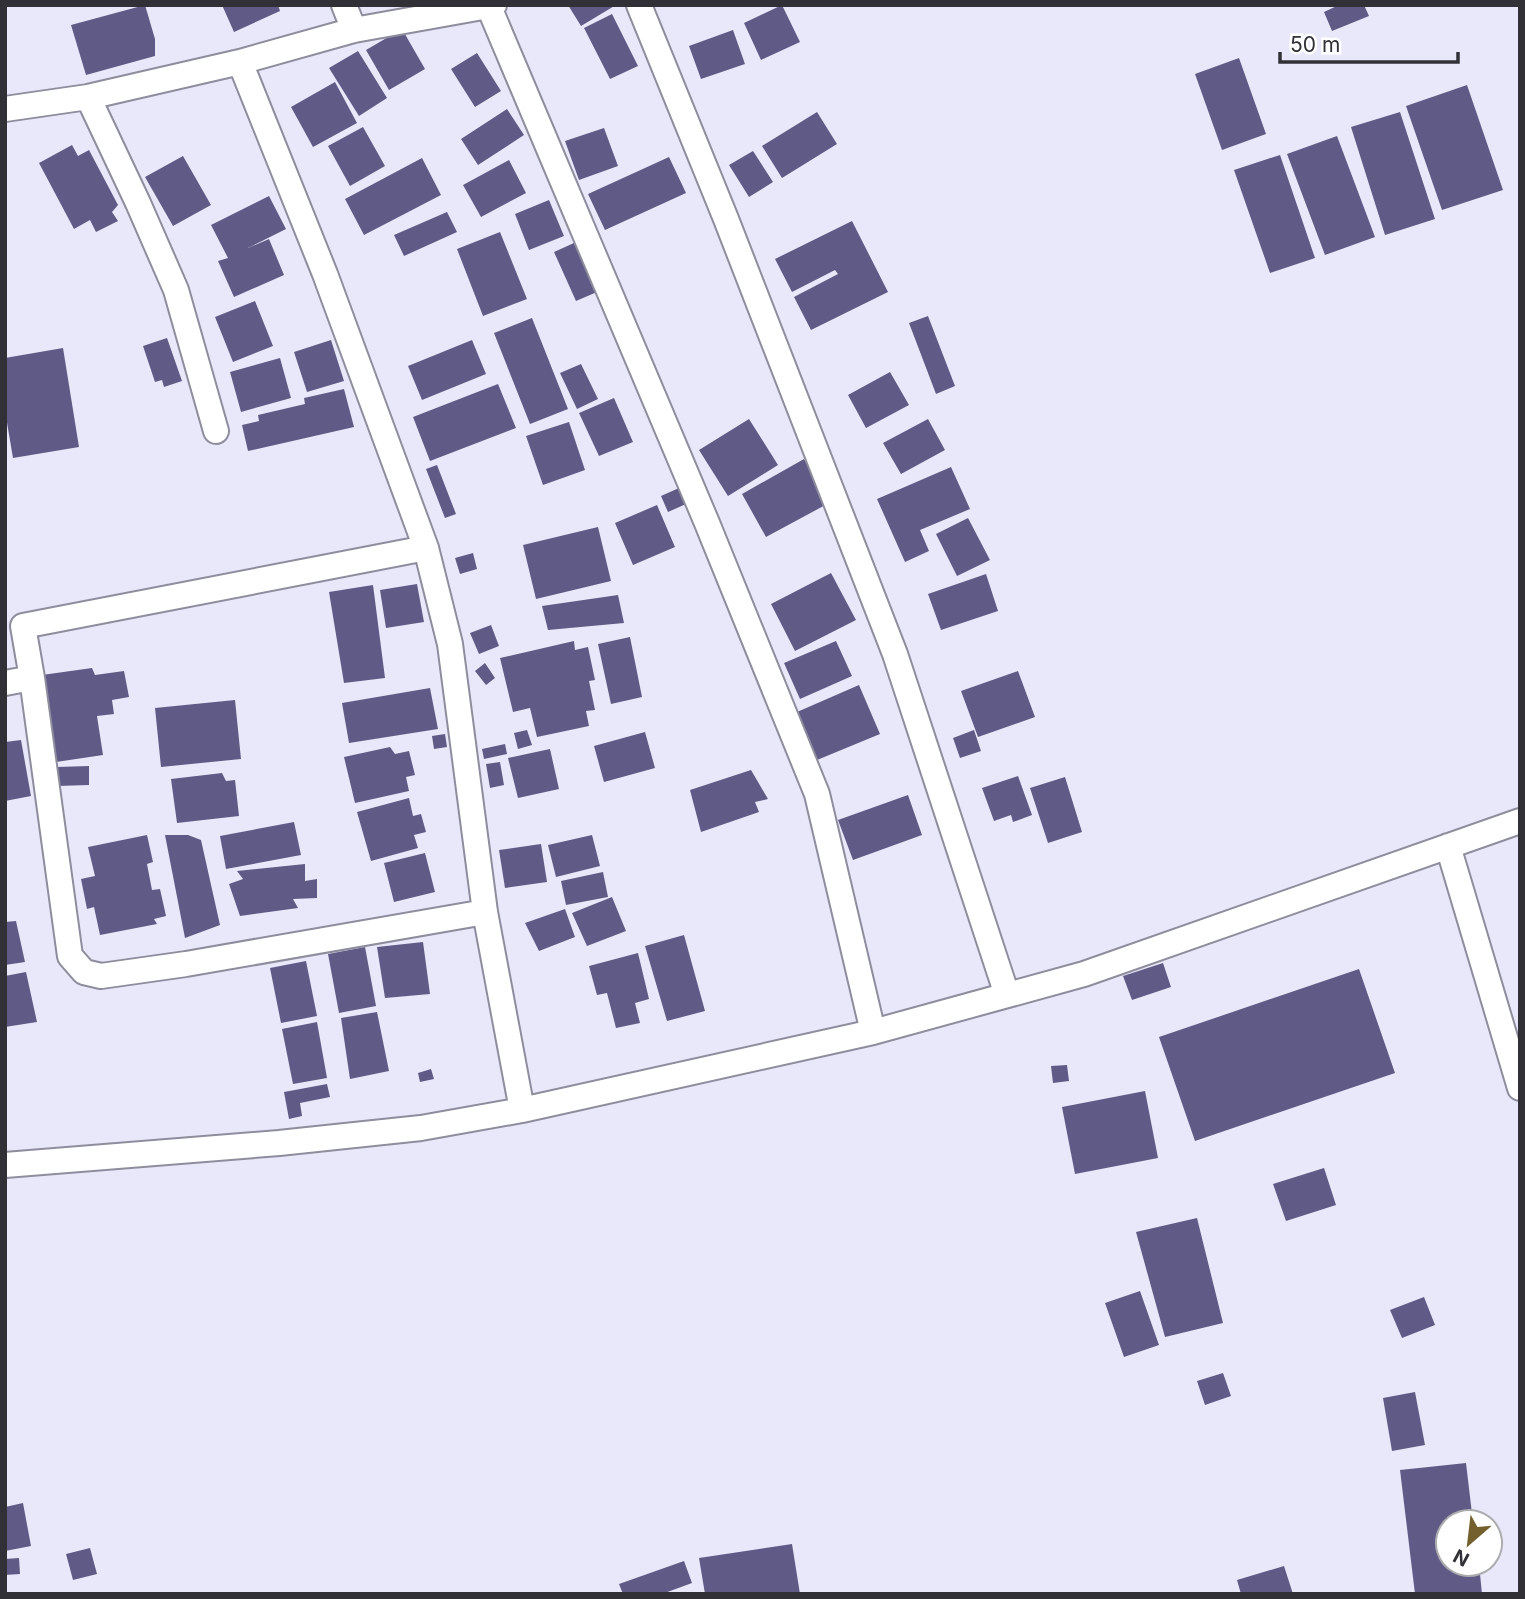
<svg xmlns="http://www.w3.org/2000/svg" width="1525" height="1599" viewBox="0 0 1525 1599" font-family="Inter,sans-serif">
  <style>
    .building { fill: #5f5b86 }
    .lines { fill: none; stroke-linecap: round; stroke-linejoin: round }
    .street-casing { stroke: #8d8d9d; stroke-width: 28 }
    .street { stroke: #fff; stroke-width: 24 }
  </style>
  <rect width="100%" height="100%" fill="#e9e8fa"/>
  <path class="building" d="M 145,5 L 155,39 L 155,56 L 86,75 L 71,25 Z
    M 222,5 L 278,5 L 280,11 L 234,32 Z
    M 568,5 L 616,5 L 581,26 Z
    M 782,5 L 800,42 L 761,60 L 744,23 Z
    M 1339,5 L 1364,5 L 1369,16 L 1332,31 L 1324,12 Z
    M 612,14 L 638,66 L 610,79 L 584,28 Z
    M 402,29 L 425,69 L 389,90 L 366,50 Z
    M 733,30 L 745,64 L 701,79 L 689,46 Z
    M 358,51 L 387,98 L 359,116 L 329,68 Z
    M 477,53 L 501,91 L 475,107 L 451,69 Z
    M 1239,58 L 1266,134 L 1222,150 L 1195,74 Z
    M 335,82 L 357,123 L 313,147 L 291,107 Z
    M 1467,85 L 1503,190 L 1442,210 L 1406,106 Z
    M 507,109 L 524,135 L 478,165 L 461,139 Z
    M 817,112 L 837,144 L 782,178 L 762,146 Z
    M 1400,112 L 1435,219 L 1385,235 L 1351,127 Z
    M 363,127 L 385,166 L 350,186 L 328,146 Z
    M 604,128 L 618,166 L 579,180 L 565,141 Z
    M 1337,136 L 1375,237 L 1325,255 L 1287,154 Z
    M 72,145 L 78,156 L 89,150 L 118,205 L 112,212 L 118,221 L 96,232 L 90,220 L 74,229 L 39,163 Z
    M 753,151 L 773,182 L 749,197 L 729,165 Z
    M 1280,155 L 1315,258 L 1270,273 L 1234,170 Z
    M 183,156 L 211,205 L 173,226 L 145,177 Z
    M 669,157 L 686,193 L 605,230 L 588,194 Z
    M 422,158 L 441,195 L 364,235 L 345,199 Z
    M 509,160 L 526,193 L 481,217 L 463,185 Z
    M 269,196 L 286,229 L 248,248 L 269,239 L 284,275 L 234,297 L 218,261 L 228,258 L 211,225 Z
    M 549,200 L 564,236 L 529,250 L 515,214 Z
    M 447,212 L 457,232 L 404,256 L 394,235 Z
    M 852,221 L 888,292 L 811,330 L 794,297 L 838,274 L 835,270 L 792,292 L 775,259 Z
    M 500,232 L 527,299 L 483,316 L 457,249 Z
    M 574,243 L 597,292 L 576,301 L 554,252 Z
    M 255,301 L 273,346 L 233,362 L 215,317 Z
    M 928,316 L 955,386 L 936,394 L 909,323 Z
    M 532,318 L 568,409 L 530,424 L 494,333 Z
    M 167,338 L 182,381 L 164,387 L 162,380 L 155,382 L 143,346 Z
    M 331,340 L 344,381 L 307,392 L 294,352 Z
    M 472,340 L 486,374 L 422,400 L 408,366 Z
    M 63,348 L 79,447 L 13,458 L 5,411 L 5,358 Z
    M 280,358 L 291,398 L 241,412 L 230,372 Z
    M 581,364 L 598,399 L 577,409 L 560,373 Z
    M 890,372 L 909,405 L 866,428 L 848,395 Z
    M 498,384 L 516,428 L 430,461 L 413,417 Z
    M 344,389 L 354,427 L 248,451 L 242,425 L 259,421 L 258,415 L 305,404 L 304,398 Z
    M 614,398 L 633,442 L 599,456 L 579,413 Z
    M 749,419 L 778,465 L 728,496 L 699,450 Z
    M 928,419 L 945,450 L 901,474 L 883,443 Z
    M 569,422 L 585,470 L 543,485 L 526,436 Z
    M 804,459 L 829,503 L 766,537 L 742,494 Z
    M 437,465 L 456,514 L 445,518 L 426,469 Z
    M 951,467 L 970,509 L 920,530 L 929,551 L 905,562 L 877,499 Z
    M 679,488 L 686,504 L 668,512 L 661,496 Z
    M 657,505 L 675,547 L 633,565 L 615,523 Z
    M 968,518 L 990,560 L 957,576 L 936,534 Z
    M 598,527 L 611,581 L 536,599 L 523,545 Z
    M 473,553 L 477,569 L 460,574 L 455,558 Z
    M 831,573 L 856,620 L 795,651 L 771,604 Z
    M 986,574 L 998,611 L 941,630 L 928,594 Z
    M 417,584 L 424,622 L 386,628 L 380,590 Z
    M 373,585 L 385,678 L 344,683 L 329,592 Z
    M 618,595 L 624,623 L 548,630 L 542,606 Z
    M 491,625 L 499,646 L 479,654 L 470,633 Z
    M 630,637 L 642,697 L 611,704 L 598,644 Z
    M 574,641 L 575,650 L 588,647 L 595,680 L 589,681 L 595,710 L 586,711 L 589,726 L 537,737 L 530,708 L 513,712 L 500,658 Z
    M 836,641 L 852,676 L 800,699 L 784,663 Z
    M 485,663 L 495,678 L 486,685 L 475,671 Z
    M 92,668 L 95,675 L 124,671 L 129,697 L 112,700 L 114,714 L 97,716 L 103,755 L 56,762 L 42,675 Z
    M 1018,671 L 1035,717 L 978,737 L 961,691 Z
    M 859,685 L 880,734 L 817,760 L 797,712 Z
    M 430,688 L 438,729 L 349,743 L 342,703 Z
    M 235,700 L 241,759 L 161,767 L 155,708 Z
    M 527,730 L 532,745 L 518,749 L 514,733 Z
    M 974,730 L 981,751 L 960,758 L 953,738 Z
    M 645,732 L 655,768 L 604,782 L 594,746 Z
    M 445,734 L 447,747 L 434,749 L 432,736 Z
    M 21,740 L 31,796 L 5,801 L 5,742 Z
    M 505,744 L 507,754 L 484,759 L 482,749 Z
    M 390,747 L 395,754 L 409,751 L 415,775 L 406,777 L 409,791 L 355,803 L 344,757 Z
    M 550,749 L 559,789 L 518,798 L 508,758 Z
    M 500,762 L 504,785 L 490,788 L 486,764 Z
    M 89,766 L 89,785 L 57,786 L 57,767 Z
    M 751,770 L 768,799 L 755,802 L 759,812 L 701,832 L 690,790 Z
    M 222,773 L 226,781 L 235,780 L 239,816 L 177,823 L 171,779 Z
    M 1018,776 L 1032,815 L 1013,822 L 1011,815 L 994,821 L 982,788 Z
    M 1065,777 L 1082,832 L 1048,843 L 1030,788 Z
    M 908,795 L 922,835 L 853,860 L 838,820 Z
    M 409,798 L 413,816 L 421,814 L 426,832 L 414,835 L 418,848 L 371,861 L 357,812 Z
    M 294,822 L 301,855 L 226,869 L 220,836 Z
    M 147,835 L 153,862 L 147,864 L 152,890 L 160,889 L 166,916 L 154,919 L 157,924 L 100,935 L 94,907 L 87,909 L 81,879 L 95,876 L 88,847 Z
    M 165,835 L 188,835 L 201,840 L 220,925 L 185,938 Z
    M 592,835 L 600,866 L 556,877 L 548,845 Z
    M 541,844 L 547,882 L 505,888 L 499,850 Z
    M 425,853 L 435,892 L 394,902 L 384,863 Z
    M 305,864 L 305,881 L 317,879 L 317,898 L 293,899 L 298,908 L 240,916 L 229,884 L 243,879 L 237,871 Z
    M 603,872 L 608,897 L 566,905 L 561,881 Z
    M 612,897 L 626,931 L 587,946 L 572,913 Z
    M 565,909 L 575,937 L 539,951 L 525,923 Z
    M 16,921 L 25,962 L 5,965 L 5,922 Z
    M 684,935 L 705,1011 L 667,1021 L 645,946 Z
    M 423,942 L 430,994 L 385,998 L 377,947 Z
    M 365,947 L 376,1006 L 339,1013 L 328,954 Z
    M 638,953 L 649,999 L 635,1003 L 640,1023 L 616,1028 L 607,993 L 597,995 L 589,966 Z
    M 306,961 L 317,1016 L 281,1023 L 270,968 Z
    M 1163,963 L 1171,987 L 1132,1000 L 1123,976 Z
    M 1359,969 L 1395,1073 L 1195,1141 L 1159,1037 Z
    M 26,972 L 37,1022 L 5,1027 L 5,976 Z
    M 377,1012 L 389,1071 L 350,1079 L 341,1018 Z
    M 317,1022 L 327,1078 L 293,1084 L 282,1029 Z
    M 1067,1065 L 1069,1081 L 1053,1083 L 1051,1066 Z
    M 431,1069 L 434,1079 L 420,1082 L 418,1073 Z
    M 327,1084 L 330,1097 L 300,1103 L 302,1116 L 289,1119 L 284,1092 Z
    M 1145,1091 L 1158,1158 L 1075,1174 L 1062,1107 Z
    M 1324,1168 L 1336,1205 L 1286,1221 L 1273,1184 Z
    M 1197,1218 L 1223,1323 L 1165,1337 L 1136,1232 Z
    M 1140,1291 L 1159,1345 L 1124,1357 L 1105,1303 Z
    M 1424,1297 L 1435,1325 L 1402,1338 L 1390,1310 Z
    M 1223,1373 L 1231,1396 L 1205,1405 L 1197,1381 Z
    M 1415,1392 L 1425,1445 L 1392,1451 L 1383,1398 Z
    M 1466,1463 L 1473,1522 L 1448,1522 L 1448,1564 L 1479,1564 L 1482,1594 L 1415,1594 L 1400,1470 Z
    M 23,1503 L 31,1546 L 5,1551 L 5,1507 Z
    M 792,1544 L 800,1594 L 705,1594 L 699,1558 Z
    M 90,1548 L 97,1574 L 73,1580 L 66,1554 Z
    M 19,1558 L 20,1574 L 5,1575 L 5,1559 Z
    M 684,1561 L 692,1583 L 662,1594 L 623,1594 L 619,1584 Z
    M 1284,1566 L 1293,1594 L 1241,1594 L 1237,1580 Z"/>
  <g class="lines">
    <defs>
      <path id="street" d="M 344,5 L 354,30
        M 639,5 L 726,219 L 895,654 L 1007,995
        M 489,7 L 707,523 L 817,794 L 873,1032
        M 240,62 L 325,274 L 426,548 L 450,644 L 485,912 L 522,1110
        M 88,97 L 138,203 L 176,290 L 216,431
        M 5,109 L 88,97 L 240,62 L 354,30 L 494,5
        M 32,678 L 70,956 L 84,972 L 101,976 L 186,964 L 485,912
        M 5,683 L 32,678 L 23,626 L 426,548
        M 1448,846 L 1520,1088
        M 5,1165 L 279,1143 L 421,1128 L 522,1110 L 873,1032 L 1084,974 L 1520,821"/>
    </defs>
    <use href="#street" class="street-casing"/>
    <use href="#street" class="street"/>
  </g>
  <rect width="1525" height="1599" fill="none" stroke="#303036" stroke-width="14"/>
  <g transform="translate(1469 1543) rotate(208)"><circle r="33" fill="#ffffff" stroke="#acacaf" stroke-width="2"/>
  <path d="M0-5L12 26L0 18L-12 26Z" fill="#745f2e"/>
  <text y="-10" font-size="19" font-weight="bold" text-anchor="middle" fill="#303036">N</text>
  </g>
  <path d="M1280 52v10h178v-10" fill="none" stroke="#303036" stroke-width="3.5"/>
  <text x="1290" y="52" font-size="21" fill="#303036" stroke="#ffffff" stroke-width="5" paint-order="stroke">50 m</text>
</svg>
